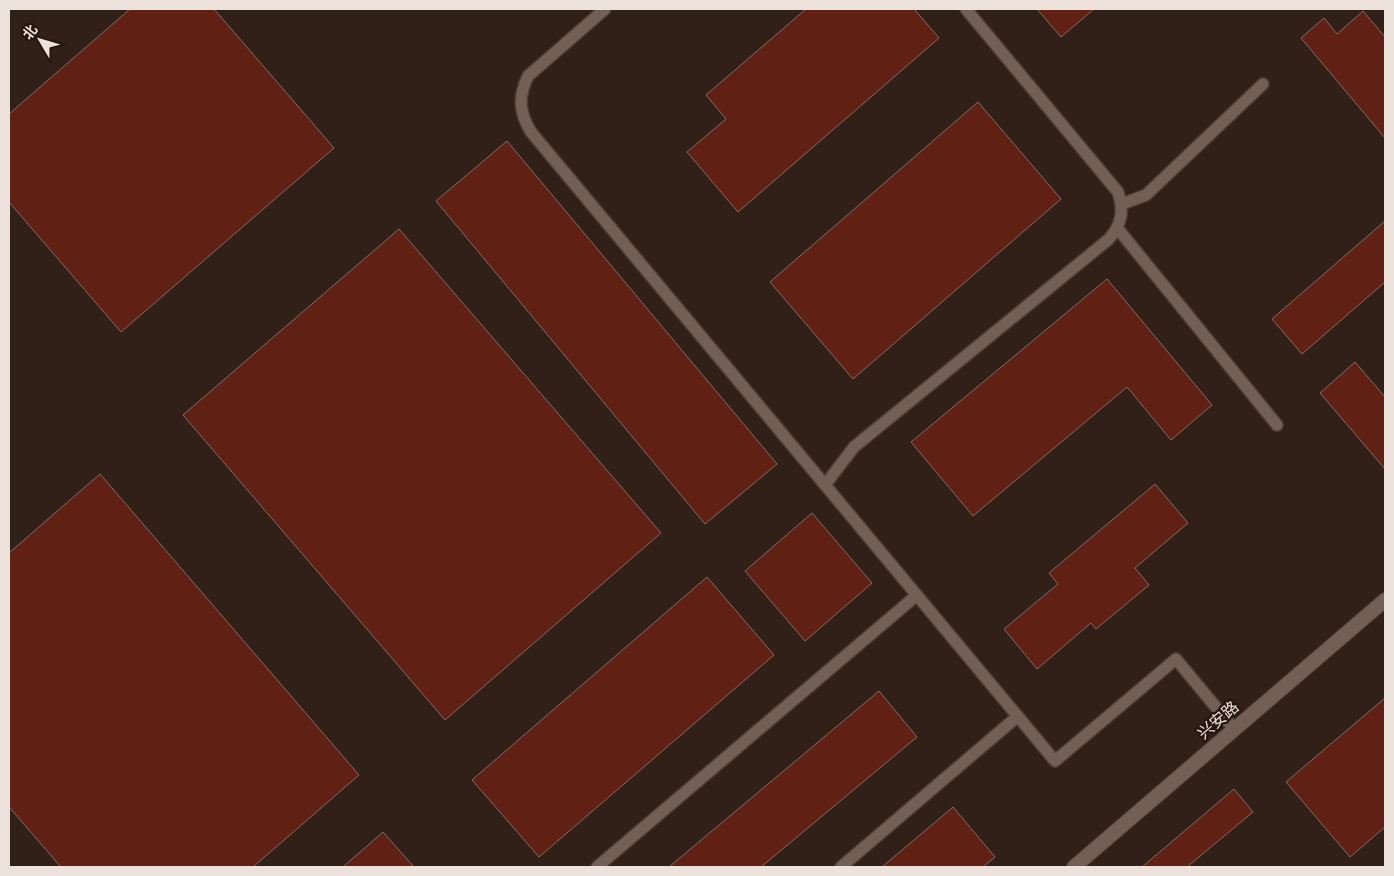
<svg xmlns="http://www.w3.org/2000/svg" width="1394" height="876" viewBox="0 0 1394 876" font-family="Roboto,'Noto Sans SC',sans-serif">
  <style>
    .building { fill: #602014; stroke: #836d68 }
    .lines { fill: none; stroke-linecap: round; stroke-linejoin: round }
    .service-casing { stroke: #4a3d37; stroke-width: 14 }
    .tertiary-casing { stroke: #4a3d37; stroke-width: 16 }
    .service { stroke: #725f56; stroke-width: 11 }
    .tertiary { stroke: #725f56; stroke-width: 14 }
    .labels { text-anchor: middle; dominant-baseline: central; stroke-width: 4.5; stroke-linejoin: round; paint-order: stroke }
    .street-label { font-size: 16px; fill: #ece1db; stroke: #26160e }
  </style>
  <rect width="100%" height="100%" fill="#302017"/>
  <path class="building" d="M 130,9 L 214,9 L 334,148 L 121,332 L 9,202 L 9,114 Z
    M 806,9 L 914,9 L 939,38 L 738,212 L 687,152 L 726,119 L 706,95 Z
    M 1037,9 L 1094,9 L 1061,37 Z
    M 1363,11 L 1385,37 L 1385,138 L 1301,38 L 1324,18 L 1337,34 Z
    M 978,102 L 1061,199 L 853,379 L 770,282 Z
    M 507,141 L 777,464 L 705,524 L 436,201 Z
    M 1385,221 L 1385,282 L 1302,354 L 1272,319 Z
    M 399,229 L 661,533 L 445,720 L 183,415 Z
    M 1107,279 L 1212,405 L 1171,440 L 1127,387 L 973,516 L 911,442 Z
    M 1355,362 L 1385,397 L 1385,469 L 1320,393 Z
    M 100,474 L 359,775 L 253,867 L 61,867 L 9,807 L 9,553 Z
    M 1155,484 L 1188,523 L 1135,568 L 1149,585 L 1096,629 L 1091,623 L 1037,669 L 1004,629 L 1058,584 L 1049,573 Z
    M 812,513 L 872,583 L 805,641 L 745,571 Z
    M 707,577 L 774,655 L 539,857 L 472,780 Z
    M 879,691 L 917,737 L 761,867 L 669,867 Z
    M 1385,698 L 1385,827 L 1350,857 L 1286,782 Z
    M 1234,789 L 1253,812 L 1187,867 L 1142,867 Z
    M 953,807 L 995,857 L 983,867 L 882,867 Z
    M 383,832 L 414,867 L 343,867 Z"/>
  <g class="lines">
    <defs>
      <path id="service" d="M 605,9 L 528,76 C 518,97 519,112 531,132 L 1055,761 L 1176,659 L 1234,729
        M 1122,204 L 1146,195 L 1263,84
        M 1118,229 L 1277,425
        M 825,485 L 854,447 L 1109,239 C 1122,224 1124,211 1118,192 L 966,9
        M 597,867 L 917,595
        M 841,867 L 1018,716"/>
      <path id="tertiary" d="M 1074,867 L 1385,600"/>
    </defs>
    <use href="#service" class="service-casing"/>
    <use href="#tertiary" class="tertiary-casing"/>
    <use href="#service" class="service"/>
    <use href="#tertiary" class="tertiary"/>
  </g>
  <g class="labels">
    <g class="street-label">
      <text transform="translate(1218 720) rotate(-41)">兴安路</text>
    </g>
  </g>
  <rect width="1394" height="876" fill="none" stroke="#ece1db" stroke-width="20"/>
  <g transform="translate(40 40) rotate(308)" stroke="#26160e" stroke-width="4" paint-order="stroke">
  <path d="M0-4L9 19L0 12L-9 19Z" fill="#ece1db"/>
  <text y="-8" font-size="14" font-weight="bold" text-anchor="middle" fill="#ece1db">北</text>
  </g>
</svg>
